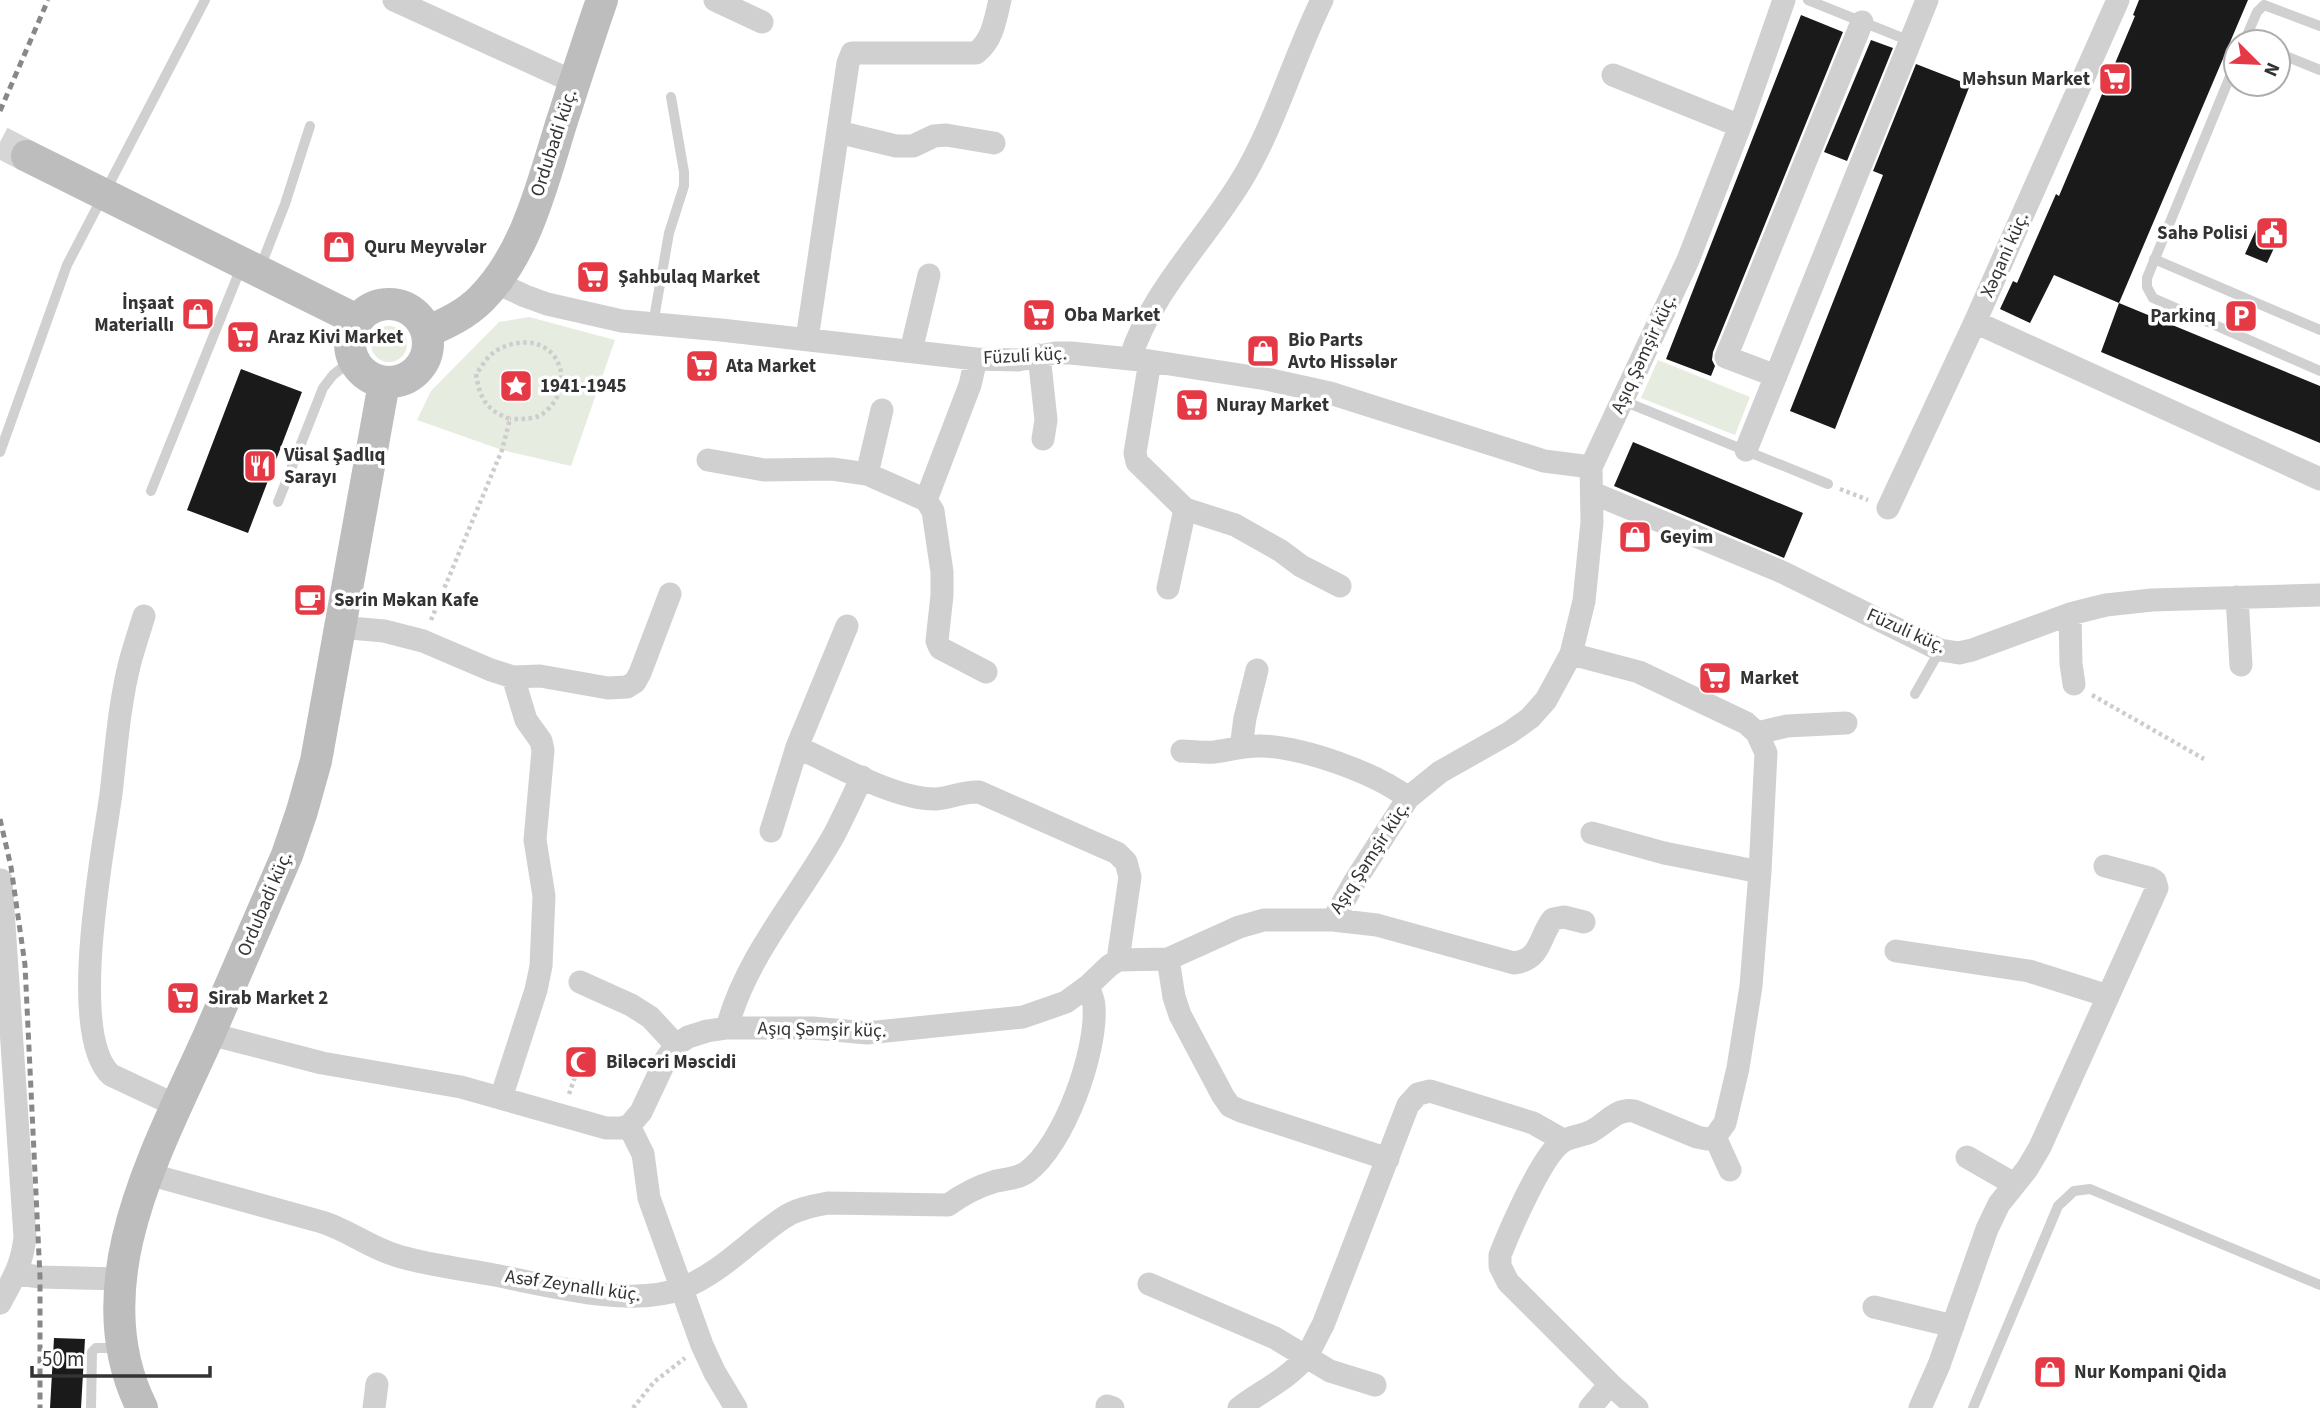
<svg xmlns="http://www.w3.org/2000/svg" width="2320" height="1408" viewBox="0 0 2320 1408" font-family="'Source Sans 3',sans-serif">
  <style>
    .green { fill: #e6ecdf }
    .building { fill: #1a1a1a }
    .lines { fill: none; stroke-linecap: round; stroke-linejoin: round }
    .secondary-tunnel { stroke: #d6d6d6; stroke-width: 32; stroke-dasharray: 32 16; stroke-linecap: butt }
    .path { stroke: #cdcdcd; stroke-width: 4.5; stroke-dasharray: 3.5 3.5; stroke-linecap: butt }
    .service { stroke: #d0d0d0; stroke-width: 10 }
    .minor { stroke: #d0d0d0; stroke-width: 23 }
    .secondary { stroke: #bdbdbd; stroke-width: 32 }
    .rail { stroke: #888; stroke-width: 5; stroke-dasharray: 7 5; stroke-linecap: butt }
    .labels { text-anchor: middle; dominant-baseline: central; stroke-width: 7; stroke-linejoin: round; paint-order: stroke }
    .poi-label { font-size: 19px; font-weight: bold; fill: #333; stroke: #fff; text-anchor: start }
    .street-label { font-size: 19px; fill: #333; stroke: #fff }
  </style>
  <rect width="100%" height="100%" fill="#fff"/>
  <path class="green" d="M 529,317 L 615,340 L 571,466 L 502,450 L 417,420 L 431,391 L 499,322 Z
    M371 344a18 18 0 1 1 36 0a18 18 0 1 1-36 0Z
    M 1658,360 L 1750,397 L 1735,435 L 1641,398 Z"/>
  <path class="building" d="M 2139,0 L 2248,0 L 2119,303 L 2054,275 L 2030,323 L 2000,309 L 2013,281 L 2017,283 L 2056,194 L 2059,196 L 2135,16 L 2133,15 Z
    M 1801,15 L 1843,32 L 1713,352 L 1712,360 L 1715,366 L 1711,376 L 1666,359 Z
    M 1871,40 L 1893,48 L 1847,161 L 1824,152 Z
    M 1916,64 L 1970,85 L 1835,429 L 1790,411 L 1883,175 L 1873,171 Z
    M 2260,221 L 2282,231 L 2267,263 L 2245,254 Z
    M 2119,303 L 2320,386 L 2320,443 L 2101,352 Z
    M 241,369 L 302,392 L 248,533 L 187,510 Z
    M 1633,442 L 1803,513 L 1784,558 L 1614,486 Z
    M 54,1338 L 85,1339 L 81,1408 L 50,1408 Z"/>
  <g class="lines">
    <path class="secondary-tunnel" d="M 0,142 L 27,156"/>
    <path class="path" d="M 1840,489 L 1868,500
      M 431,620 L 502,450 L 510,419 C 486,410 480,399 476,374 C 481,368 486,358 493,353 C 499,348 509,344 518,343 C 560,337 576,385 546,411 C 537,420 522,419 510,419
      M 2092,695 L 2204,759
      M 569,1094 L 584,1051
      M 633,1408 L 654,1382 L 685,1358"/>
    <path class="service" d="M 1808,0 L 1910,41
      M 2244,42 L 2257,12 L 2264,5 L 2320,26
      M 2278,53 L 2320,70
      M 2236,62 L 2147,278 L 2147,287 L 2153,298 L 2320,371
      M 2154,259 L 2320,330
      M 260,268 L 285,204 L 310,126
      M 653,324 L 669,233 L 684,186 L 684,172 L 671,97
      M 1621,400 L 1828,484
      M 0,452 L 67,265 L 205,0
      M 151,491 L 242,265
      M 278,502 L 323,388 L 333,375 L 353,359
      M 1915,694 L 1940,650
      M 91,1408 L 92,1352 L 96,1348 L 119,1348
      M 1973,1408 L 2058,1206 L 2074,1191 L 2090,1189 L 2320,1285"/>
    <path class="minor" d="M 394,0 L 574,82
      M 715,0 L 762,22
      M 1613,75 L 1740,126
      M 838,132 L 896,146 L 913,146 L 934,136 L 946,135 L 994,143
      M 495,282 L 525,296 L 547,304 L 622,321 L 721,330 L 976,359 L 1018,360 L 1055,353 L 1071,353 L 1150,361 L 1266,379 L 1330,393 L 1544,461 L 1591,467
      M 1975,322 L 2320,479
      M 807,339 L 848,63 L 852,53 L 976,53 C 993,40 995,20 1000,0
      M 911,351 L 929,275
      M 1039,355 L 1046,420 L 1043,439
      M 1130,359 C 1151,292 1205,240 1241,181 C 1275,125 1293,59 1322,0
      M 1150,361 L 1135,453 L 1137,462 L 1185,509 L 1235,525 L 1281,551 L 1301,566 L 1340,586
      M 1776,376 L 1726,357 L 1862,22
      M 1746,450 L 1927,0
      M 708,460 L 764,470 L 832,469 L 867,474 L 926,500 L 933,511 L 942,572 L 942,595 L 937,641 L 940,648 L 986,672
      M 867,474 L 882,410
      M 1593,493 L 1782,572 L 1940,650 L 1959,653 L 1972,650 L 2070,614 L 2106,605 L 2152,600 L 2320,595
      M 926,500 L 970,385 L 976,359
      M 1888,508 L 1975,322 L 2118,0
      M 1168,588 L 1185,509
      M 2237,597 L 2241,665
      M 2070,614 L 2071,664 L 2074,684
      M 144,616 C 139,632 134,647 130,662 C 119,705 116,751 111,794 C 103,851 67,1035 111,1075 L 177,1106
      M 339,627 L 384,631 L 423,641 L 491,670 L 513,677 L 540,676 L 608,688 L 627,687 L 635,682 L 640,673 L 670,594
      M 1571,654 L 1639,672 L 1746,723 L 1757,733 L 1766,753 L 1760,872 L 1751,986 L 1738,1068 L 1725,1123 L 1715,1137 L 1707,1139 L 1697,1137 L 1634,1111 C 1616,1108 1607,1123 1592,1131 C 1583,1136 1570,1136 1562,1142 C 1542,1155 1510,1230 1500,1255 L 1500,1266 L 1508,1282 L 1610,1384 L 1637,1408
      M 1757,733 L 1787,726 L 1846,723
      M 797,747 C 835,764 895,800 936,799 C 950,798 964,791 979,792 L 1117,853 L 1126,862 L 1130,877 L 1118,960
      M 1241,747 L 1245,718 L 1257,670
      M 1182,751 C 1192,751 1204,753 1214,752 C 1230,750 1246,745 1262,746 C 1303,747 1376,773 1408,798
      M 771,831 L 797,747 L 847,626
      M 1592,833 L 1664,853 L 1760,872
      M 1333,920 L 1377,925 L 1514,963 C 1542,959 1538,938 1553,919 L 1564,917 L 1584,922
      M 1896,951 L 2029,971 L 2108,996
      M 1168,959 L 1174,997 L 1180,1015 L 1223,1096 L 1230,1106 L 1241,1111 L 1388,1159
      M 580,982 L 631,1005 L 650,1017 L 676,1045
      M 727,1028 C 746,956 798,899 834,835 C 844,816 853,796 862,777
      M 210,1034 L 322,1063 L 461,1087 L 606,1128 L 621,1128 L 629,1126 L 641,1112 L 666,1059 L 676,1045 L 688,1037 L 707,1031 L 727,1028 L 813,1028 L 867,1033 L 1023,1017 L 1066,1002 L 1088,986 L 1109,966 L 1118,960 L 1168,959 L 1239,927 L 1264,920 L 1333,920 L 1355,881 L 1408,798 L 1440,772 L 1509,733 L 1530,718 L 1546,700 L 1571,654 L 1584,601 L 1592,522 L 1591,467 L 1688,260 L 1740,126 L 1784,0
      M 501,1098 L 536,990 L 541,966 L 544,896 L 535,840 L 543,750 L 541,741 L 526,720 L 513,677
      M 629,1126 L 643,1154 L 649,1198 L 702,1345 L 715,1373 L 736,1408
      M 1715,1137 L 1730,1170
      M 1967,1157 L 2014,1184
      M 148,1174 L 322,1222 C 348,1230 369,1247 395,1255 C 425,1265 458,1268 489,1274 C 544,1284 630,1309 683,1288 C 722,1272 749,1241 783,1218 C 796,1209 813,1206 828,1203 L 948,1205 C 963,1194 979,1186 996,1181 C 1006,1179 1019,1178 1027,1172 C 1064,1145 1097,1052 1094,1007 C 1094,999 1090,993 1088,986
      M 18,1274 L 40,1277 L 120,1279
      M 1149,1284 L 1275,1338 L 1330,1371 L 1375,1385
      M 0,1303 C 13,1279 22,1265 25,1237 L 1,880
      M 1874,1307 L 1953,1326
      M 1107,1406 L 1113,1408
      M 374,1408 L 377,1384
      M 1239,1408 C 1261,1391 1287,1380 1305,1358 C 1312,1349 1317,1335 1323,1325 L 1408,1105 L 1418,1094 L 1430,1091 L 1533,1123 L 1563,1140
      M 1590,1408 L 1610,1384
      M 1920,1408 L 1939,1365 L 1987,1229 L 1999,1204 L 2027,1169 L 2040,1147 L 2157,888 L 2155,881 L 2150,878 L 2105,866"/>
    <path class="secondary" d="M 27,156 L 357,320
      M350 343a39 39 0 1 1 78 0a39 39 0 1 1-78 0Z
      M 427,332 C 447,323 465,315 481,299 C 527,253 543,181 562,121 C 575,81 588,40 602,0
      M 142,1408 C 80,1284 158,1149 209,1035 C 235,976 261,915 287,855 L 302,811 L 316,761 L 384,383"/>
    <path class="rail" d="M 0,111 L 48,0
      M 0,819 L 11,867 L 25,965 L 40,1277 L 40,1408"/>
  </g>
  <defs>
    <symbol id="supermarket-square" viewBox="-11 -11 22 22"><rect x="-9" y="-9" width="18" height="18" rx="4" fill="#e63946" stroke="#fff"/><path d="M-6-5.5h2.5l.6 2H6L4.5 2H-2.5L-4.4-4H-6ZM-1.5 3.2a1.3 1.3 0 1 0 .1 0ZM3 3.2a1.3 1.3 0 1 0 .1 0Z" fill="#fff"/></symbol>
    <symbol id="civic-square" viewBox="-11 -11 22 22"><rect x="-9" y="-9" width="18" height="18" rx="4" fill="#e63946" stroke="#fff"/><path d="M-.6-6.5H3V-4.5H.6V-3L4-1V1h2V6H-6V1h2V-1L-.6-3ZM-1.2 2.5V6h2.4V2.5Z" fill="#fff"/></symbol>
    <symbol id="shop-square" viewBox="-11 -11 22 22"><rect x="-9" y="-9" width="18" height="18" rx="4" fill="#e63946" stroke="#fff"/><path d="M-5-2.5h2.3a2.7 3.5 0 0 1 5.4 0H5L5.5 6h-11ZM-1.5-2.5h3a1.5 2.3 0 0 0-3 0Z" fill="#fff"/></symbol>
    <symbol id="parking-square" viewBox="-11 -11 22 22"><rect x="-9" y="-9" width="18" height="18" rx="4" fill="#e63946" stroke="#fff"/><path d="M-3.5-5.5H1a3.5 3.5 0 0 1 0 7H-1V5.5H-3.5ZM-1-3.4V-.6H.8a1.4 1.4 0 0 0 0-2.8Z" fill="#fff"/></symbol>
    <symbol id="sight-square" viewBox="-11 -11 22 22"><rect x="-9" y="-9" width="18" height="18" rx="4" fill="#e63946" stroke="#fff"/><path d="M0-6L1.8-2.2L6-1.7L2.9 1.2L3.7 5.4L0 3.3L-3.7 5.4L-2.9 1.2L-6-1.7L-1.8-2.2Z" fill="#fff"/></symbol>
    <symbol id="restaurant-square" viewBox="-11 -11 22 22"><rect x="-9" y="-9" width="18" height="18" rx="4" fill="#e63946" stroke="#fff"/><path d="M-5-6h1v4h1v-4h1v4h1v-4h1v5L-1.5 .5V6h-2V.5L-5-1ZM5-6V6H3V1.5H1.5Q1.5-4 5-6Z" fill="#fff"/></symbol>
    <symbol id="cafe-square" viewBox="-11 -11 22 22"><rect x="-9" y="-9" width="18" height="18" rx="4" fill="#e63946" stroke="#fff"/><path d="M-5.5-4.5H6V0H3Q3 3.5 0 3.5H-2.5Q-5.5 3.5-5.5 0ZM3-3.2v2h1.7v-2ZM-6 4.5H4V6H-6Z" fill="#fff"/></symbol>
    <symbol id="mosque-square" viewBox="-11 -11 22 22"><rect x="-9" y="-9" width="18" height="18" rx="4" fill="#e63946" stroke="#fff"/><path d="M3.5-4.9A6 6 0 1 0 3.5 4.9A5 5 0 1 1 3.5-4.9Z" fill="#fff"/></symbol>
  </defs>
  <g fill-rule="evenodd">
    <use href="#supermarket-square" x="2096" y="60" width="38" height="38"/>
    <use href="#civic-square" x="2253" y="214" width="38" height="38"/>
    <use href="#shop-square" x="320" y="228" width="38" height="38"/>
    <use href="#supermarket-square" x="574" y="258" width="38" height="38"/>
    <use href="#shop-square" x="179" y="295" width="38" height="38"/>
    <use href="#supermarket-square" x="1020" y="296" width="38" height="38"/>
    <use href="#parking-square" x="2222" y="297" width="38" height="38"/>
    <use href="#supermarket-square" x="224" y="318" width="38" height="38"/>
    <use href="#shop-square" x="1244" y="332" width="38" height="38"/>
    <use href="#supermarket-square" x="683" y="347" width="38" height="38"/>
    <use href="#sight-square" x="497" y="367" width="38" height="38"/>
    <use href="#supermarket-square" x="1173" y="386" width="38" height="38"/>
    <use href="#restaurant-square" x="241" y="447" width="38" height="38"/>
    <use href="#shop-square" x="1616" y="518" width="38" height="38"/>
    <use href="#cafe-square" x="291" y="581" width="38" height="38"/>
    <use href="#supermarket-square" x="1696" y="659" width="38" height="38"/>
    <use href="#supermarket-square" x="164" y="979" width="38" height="38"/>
    <use href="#mosque-square" x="562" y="1043" width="38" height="38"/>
    <use href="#shop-square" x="2031" y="1353" width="38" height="38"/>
  </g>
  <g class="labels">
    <g class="poi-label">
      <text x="2090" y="79" text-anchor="end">Məhsun Market</text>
      <text x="2248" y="233" text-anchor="end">Sahə Polisi</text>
      <text x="364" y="247">Quru Meyvələr</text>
      <text x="618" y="277">Şahbulaq Market</text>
      <text x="174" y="303" text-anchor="end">İnşaat<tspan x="174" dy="22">Materiallı</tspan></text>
      <text x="1064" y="315">Oba Market</text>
      <text x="2216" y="316" text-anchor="end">Parkinq</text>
      <text x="268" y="337">Araz Kivi Market</text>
      <text x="1288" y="340">Bio Parts<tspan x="1288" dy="22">Avto Hissələr</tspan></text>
      <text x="726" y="366">Ata Market</text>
      <text x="540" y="386">1941-1945</text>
      <text x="1216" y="405">Nuray Market</text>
      <text x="284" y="455">Vüsal Şadlıq<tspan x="284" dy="22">Sarayı</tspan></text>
      <text x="1660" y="537">Geyim</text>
      <text x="334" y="600">Sərin Məkan Kafe</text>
      <text x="1740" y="678">Market</text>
      <text x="208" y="998">Sirab Market 2</text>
      <text x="606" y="1062">Biləcəri Məscidi</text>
      <text x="2074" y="1372">Nur Kompani Qida</text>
    </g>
    <g class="street-label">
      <text transform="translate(554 143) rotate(-72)">Ordubadi küç.</text>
      <text transform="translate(2005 255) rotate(-66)">Xəqani küç.</text>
      <text transform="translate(1644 354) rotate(-65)">Aşıq Şəmşir küç.</text>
      <text transform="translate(1025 356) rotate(-3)">Füzuli küç.</text>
      <text transform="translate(1906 631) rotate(24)">Füzuli küç.</text>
      <text transform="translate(1370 858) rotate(-57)">Aşıq Şəmşir küç.</text>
      <text transform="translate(265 904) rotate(-67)">Ordubadi küç.</text>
      <text transform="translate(822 1030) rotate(1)">Aşıq Şəmşir küç.</text>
      <text transform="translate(573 1286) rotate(8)">Asəf Zeynallı küç.</text>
    </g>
  </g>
  <g transform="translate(2257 63) rotate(114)"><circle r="33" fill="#ffffff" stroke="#adadad" stroke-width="2"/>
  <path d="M0-5L12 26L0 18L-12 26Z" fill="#e63946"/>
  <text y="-10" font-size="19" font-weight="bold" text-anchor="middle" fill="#333333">N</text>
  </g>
  <path d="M32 1366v10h178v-10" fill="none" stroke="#333333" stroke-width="3.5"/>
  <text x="42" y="1366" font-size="21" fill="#333333" stroke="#ffffff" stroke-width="5" paint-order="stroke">50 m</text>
</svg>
